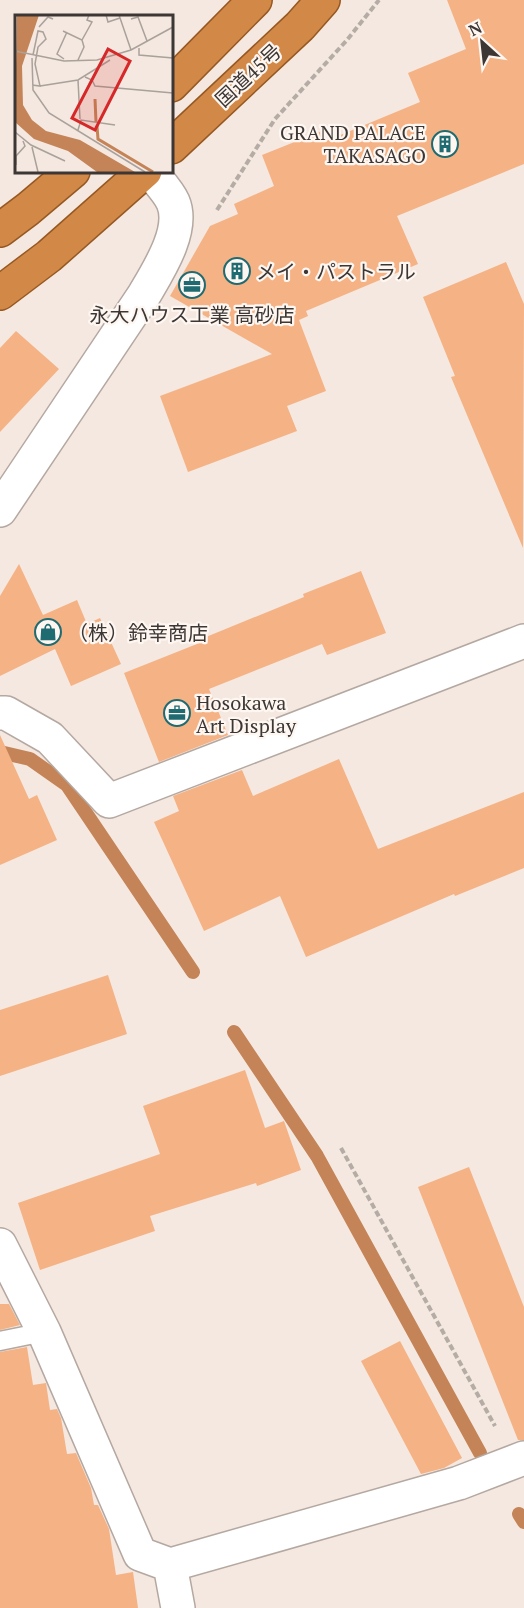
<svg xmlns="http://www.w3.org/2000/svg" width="524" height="1608" viewBox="0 0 524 1608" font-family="'PT Serif','Noto Sans JP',serif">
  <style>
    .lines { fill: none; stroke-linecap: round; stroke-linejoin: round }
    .stream { stroke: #c48457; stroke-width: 14 }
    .building { fill: #f5b284 }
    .service-casing { stroke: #b4a8a1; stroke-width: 21 }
    .minor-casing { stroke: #b4a8a1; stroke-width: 36 }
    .tertiary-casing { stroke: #b4a8a1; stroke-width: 36 }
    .trunk-casing { stroke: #965822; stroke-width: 36 }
    .path { stroke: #b5aca5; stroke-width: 4; stroke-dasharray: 6 3; stroke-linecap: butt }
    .service { stroke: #fff; stroke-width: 18 }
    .minor { stroke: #fff; stroke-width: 33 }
    .tertiary { stroke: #fff; stroke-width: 33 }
    .trunk { stroke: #d28846; stroke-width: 33 }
    .labels { text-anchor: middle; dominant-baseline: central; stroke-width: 4.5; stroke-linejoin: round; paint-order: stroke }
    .street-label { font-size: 20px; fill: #3c3734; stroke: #fef6f1 }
    .poi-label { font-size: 20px; fill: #3c3734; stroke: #fef6f1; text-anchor: start }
    .inset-river { fill: none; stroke: #c48457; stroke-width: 3 }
    .inset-road { fill: none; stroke: #aaa19b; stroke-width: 1.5 }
    .view { fill: #d62828; fill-opacity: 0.15; stroke: #d62828; stroke-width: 3 }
    .inset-edge { fill: none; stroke: #3c3734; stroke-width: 3 }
  </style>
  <rect width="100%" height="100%" fill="#f4e8e0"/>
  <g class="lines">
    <path class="stream" d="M 0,752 L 30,759 L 67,785 L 193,972
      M 234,1032 L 317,1156 L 480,1453
      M 519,1514 L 524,1522"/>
  </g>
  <path class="building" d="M 447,0 L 524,0 L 524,164 L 397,216 L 418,264 L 306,311 L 308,316 L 299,320 L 326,391 L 287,406 L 297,431 L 188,472 L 160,396 L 272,354 L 170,296 L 210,226 L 238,214 L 234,204 L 274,186 L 262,155 L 322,131 L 326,141 L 420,102 L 408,73 L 466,49 Z
    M 506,262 L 524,304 L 523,548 L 451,377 L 455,376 L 423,297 Z
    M 16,331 L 59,369 L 0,432 L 0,348 Z
    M 19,564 L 43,615 L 77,600 L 87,624 L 100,618 L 121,664 L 71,686 L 55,649 L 0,676 L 0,596 Z
    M 361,571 L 386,633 L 327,655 L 322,644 L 209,689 L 228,735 L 159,762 L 124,673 L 207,640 L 206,637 L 304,597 L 303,594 Z
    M 0,735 L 29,799 L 37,795 L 57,840 L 0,865 Z
    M 339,759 L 378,849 L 524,792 L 524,868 L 455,896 L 454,894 L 306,957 L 280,896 L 204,931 L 154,822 L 179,811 L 173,796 L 242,770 L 253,796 Z
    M 108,975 L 127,1034 L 0,1076 L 0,1010 Z
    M 245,1070 L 265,1128 L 284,1121 L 301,1170 L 257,1186 L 256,1183 L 150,1216 L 155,1231 L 40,1270 L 18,1203 L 160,1154 L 143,1106 Z
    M 469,1167 L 524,1307 L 524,1440 L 518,1440 L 418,1187 Z
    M 0,1304 L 9,1304 L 20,1325 L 0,1330 Z
    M 400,1341 L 462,1458 L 444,1468 L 421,1474 L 361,1361 Z
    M 27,1347 L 33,1385 L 46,1383 L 50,1410 L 57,1409 L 61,1418 L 67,1454 L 76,1453 L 91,1488 L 94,1505 L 98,1505 L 109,1529 L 116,1575 L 133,1572 L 138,1608 L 0,1608 L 0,1352 Z"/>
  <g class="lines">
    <defs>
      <path id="service" d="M 0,1341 L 44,1332"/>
      <path id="minor" d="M 0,713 L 6,713 L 50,738 L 109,801 L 524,641
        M 0,1245 L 44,1332 L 140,1554 L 170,1565
        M 178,1608 L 170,1565 L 459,1483 L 524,1458"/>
      <path id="tertiary" d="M 0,510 L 144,295 C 158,271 185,230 173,202 C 168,191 157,180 150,171"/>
      <path id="trunk" d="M 171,85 L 255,0
        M 171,147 L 300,26 L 323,0
        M 0,230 L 28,209 L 73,171
        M 0,293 L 49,256 L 145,171"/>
    </defs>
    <use href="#service" class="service-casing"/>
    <use href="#minor" class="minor-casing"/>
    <use href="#tertiary" class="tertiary-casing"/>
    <use href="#trunk" class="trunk-casing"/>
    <path class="path" d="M 217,210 L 275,119 L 347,40 L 379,0
      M 341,1148 L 495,1426"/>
    <use href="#service" class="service"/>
    <use href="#minor" class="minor"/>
    <use href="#tertiary" class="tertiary"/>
    <use href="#trunk" class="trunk"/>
  </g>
  <defs>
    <symbol id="building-ring" viewBox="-11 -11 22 22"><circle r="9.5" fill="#fef6f1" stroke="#1f6b72" stroke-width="1.5"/><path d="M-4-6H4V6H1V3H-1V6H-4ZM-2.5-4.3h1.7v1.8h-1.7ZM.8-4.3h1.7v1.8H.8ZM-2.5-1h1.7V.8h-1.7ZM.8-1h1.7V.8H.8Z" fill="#1f6b72"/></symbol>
    <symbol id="office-ring" viewBox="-11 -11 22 22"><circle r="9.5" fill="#fef6f1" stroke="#1f6b72" stroke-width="1.5"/><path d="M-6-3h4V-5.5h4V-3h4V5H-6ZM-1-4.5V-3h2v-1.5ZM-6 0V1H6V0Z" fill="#1f6b72"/></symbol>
    <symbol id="shop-ring" viewBox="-11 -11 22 22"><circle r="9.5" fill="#fef6f1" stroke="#1f6b72" stroke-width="1.5"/><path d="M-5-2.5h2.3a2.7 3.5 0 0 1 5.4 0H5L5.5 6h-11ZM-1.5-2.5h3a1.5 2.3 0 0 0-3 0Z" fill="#1f6b72"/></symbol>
  </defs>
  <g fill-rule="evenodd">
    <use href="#building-ring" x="430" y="129" width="30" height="30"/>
    <use href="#building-ring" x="222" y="256" width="30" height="30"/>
    <use href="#office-ring" x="177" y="270" width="30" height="30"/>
    <use href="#shop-ring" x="33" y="617" width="30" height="30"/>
    <use href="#office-ring" x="162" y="698" width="30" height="30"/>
  </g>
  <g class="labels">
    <g class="street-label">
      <text transform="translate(248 75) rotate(-43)">国道45号</text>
    </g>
    <g class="poi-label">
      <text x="426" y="132" text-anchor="end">GRAND PALACE<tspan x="426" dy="23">TAKASAGO</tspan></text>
      <text x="256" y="271">メイ・パストラル</text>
      <text x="192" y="314" text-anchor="middle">永大ハウス工業 高砂店</text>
      <text x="68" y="632">（株）鈴幸商店</text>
      <text x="196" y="702">Hosokawa<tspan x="196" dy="23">Art Display</tspan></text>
    </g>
  </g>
  <g transform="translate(15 15)">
    <rect width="158" height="158" fill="#f4e8e0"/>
    <path d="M 2,0 L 24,0 L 7,51 L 8,90 L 17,105 L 31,116 L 65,125 L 120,157 L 82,157 L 53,136 L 19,124 L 0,107 Z" fill="#c48457"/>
    <path class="inset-river" d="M 80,84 L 81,107M 82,111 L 83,124 L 138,157"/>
    <path class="inset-road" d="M 91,0 L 93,7 L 105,3M 104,0 L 116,35M 116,4 L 123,2 L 132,26M 24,12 L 33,2 L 38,4M 48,16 L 67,25 L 69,32 L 63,45M 67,25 L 77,7 L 72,5 L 74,0M 124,33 L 124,40 L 158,43M 0,36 L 49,46 L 82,45 L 116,35 L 158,12M 17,43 L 18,75 L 34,98 L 130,157M 49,44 L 42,39 L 52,17M 70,62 L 77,65 L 80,71 L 158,78M 63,65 L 65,104M 17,70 L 25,71 L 20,49 L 23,32 L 31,24 L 28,17 L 23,16 L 18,40M 25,71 L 63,65 L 95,45M 63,115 L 66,105 L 100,110M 0,117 L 16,130 L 50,146M 17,132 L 23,157M 1,150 L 1,141 L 10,131 L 8,126"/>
    <path class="view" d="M 93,34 L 115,46 L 80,115 L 57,103 Z"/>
    <rect width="158" height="158" class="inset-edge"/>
  </g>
  <g transform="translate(482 42) rotate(333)" stroke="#fef6f1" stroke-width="4.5" paint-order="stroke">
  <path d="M0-4.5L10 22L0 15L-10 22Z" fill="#3c3734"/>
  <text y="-9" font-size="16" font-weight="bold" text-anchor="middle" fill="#3c3734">N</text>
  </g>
</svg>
